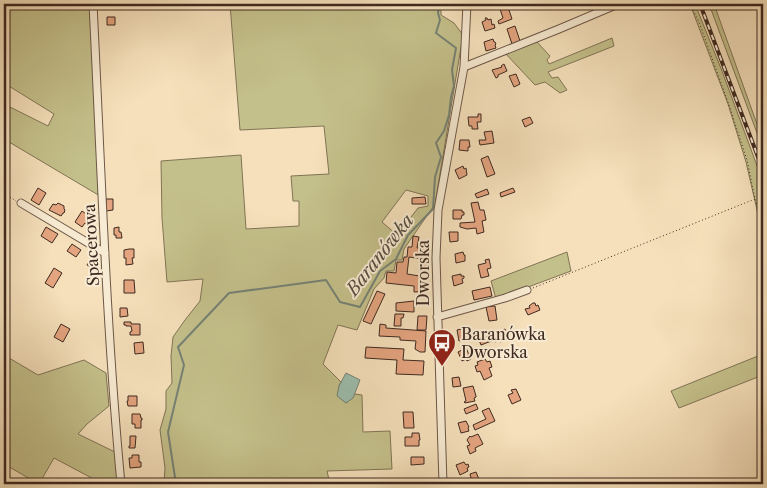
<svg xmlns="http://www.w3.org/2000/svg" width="767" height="488" viewBox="0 0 767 488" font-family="'Libre Caslon Text',serif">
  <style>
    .green { fill: #c4c08b; stroke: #817456; fill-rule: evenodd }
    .water { fill: #9cbdad; stroke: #768275 }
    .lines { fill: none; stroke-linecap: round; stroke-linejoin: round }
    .stream { stroke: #768275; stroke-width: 2 }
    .building { fill: #e4a47f; stroke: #3e2920 }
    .minor-casing { stroke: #6c5747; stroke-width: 9 }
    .path { stroke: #3e2920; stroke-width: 1; stroke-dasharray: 1 2.5; stroke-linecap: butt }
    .minor { stroke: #f8ebd3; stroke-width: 7 }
    .rail-casing { stroke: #3e2920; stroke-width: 4 }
    .rail { stroke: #f8ebd3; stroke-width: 2; stroke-dasharray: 5.5; stroke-linecap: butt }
    .labels { text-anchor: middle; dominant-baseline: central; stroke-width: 4; stroke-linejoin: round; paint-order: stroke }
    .street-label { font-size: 16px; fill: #3e2920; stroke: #f8ebd3 }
    .poi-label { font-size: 16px; fill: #3e2920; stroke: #f8ebd3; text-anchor: start }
    .water-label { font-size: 18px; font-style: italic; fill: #564e43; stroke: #f8ebd3 }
  </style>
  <rect width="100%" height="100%" fill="#f5e0bb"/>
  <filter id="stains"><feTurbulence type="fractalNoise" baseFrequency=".004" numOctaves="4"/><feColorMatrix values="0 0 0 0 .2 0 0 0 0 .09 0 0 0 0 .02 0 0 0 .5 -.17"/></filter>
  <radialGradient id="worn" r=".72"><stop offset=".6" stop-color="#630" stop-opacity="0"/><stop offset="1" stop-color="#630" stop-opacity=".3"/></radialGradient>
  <path class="green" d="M 4,4 L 90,4 L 100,196 L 4,139 L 4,104 L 48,126 L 54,114 L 4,83 Z
    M 230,4 L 440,4 L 441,7 L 441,15 L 454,23 L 463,35 L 435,204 L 404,249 L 402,260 L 396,260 L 394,271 L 386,271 L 384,278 L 374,289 L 357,330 L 338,325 L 323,364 L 341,382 L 339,386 L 338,396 L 346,403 L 352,398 L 355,394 L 362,395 L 363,432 L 390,431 L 392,469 L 327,471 L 330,484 L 164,484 L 165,468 L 160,430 L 166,409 L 166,391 L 172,383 L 171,356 L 173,337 L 185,320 L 200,301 L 203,279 L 167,282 L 162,218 L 161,161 L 241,155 L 246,229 L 299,226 L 299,201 L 293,201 L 291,176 L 329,174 L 324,126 L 240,130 ZM 406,190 L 428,196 L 428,206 L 418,208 L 397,235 L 382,222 Z
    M 690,4 L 695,4 L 722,71 L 763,182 L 763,232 L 757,210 L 746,162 L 728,104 Z
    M 709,4 L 714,4 L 763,141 L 763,149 Z
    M 612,38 L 614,46 L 548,72 L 552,78 L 558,77 L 567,90 L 560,93 L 545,82 L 535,85 L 505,53 L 536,41 L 550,56 L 547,60 L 549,64 Z
    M 567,252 L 571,271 L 496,299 L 491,281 Z
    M 763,354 L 763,375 L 679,408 L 671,391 Z
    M 4,355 L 38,375 L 84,360 L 106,373 L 109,406 L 87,424 L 78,434 L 115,452 L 118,484 L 103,484 L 54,458 L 39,484 L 4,464 Z"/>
  <path class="water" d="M 346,373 L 360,380 L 353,398 L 346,403 L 337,396 L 339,386 Z"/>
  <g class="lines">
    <path class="stream" d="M 176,484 L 168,432 L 184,365 L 178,347 L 229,293 L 326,280 L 340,302 L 360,307 L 380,271 L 396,259 L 408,235 L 433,209 L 435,177 L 441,157 L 436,143 L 444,131 L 449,115 L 451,97 L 454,86 L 452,70 L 456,48 L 436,33 L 440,20 L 438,13 L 439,7 L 437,4"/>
  </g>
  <path class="building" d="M 504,4 L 507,4 L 512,19 L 499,24 L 498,21 L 503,18 L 499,6 Z
    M 107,17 L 115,17 L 115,25 L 107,25 Z
    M 485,18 L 487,18 L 488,20 L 491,19 L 492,25 L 494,24 L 495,28 L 485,31 L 482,22 L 486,20 Z
    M 515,26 L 520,41 L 512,44 L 507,29 Z
    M 493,39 L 494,42 L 495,42 L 496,44 L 495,45 L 496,48 L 486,51 L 484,42 Z
    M 504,64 L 507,71 L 498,75 L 498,77 L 496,78 L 492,70 L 499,68 L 502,67 L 501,66 Z
    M 516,74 L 520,84 L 514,87 L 509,76 Z
    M 478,114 L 481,114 L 481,122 L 477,122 L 478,129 L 472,129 L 472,126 L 469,126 L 468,117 L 478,117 Z
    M 530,117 L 533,123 L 525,127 L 522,120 Z
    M 492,131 L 494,143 L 480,145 L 479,140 L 486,140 L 484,132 Z
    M 460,140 L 469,140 L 470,147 L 468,147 L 468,151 L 459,150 Z
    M 488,156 L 495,174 L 487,177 L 481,159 Z
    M 463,166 L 464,169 L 466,168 L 467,175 L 459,179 L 455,170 Z
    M 38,188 L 46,193 L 39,205 L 31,200 Z
    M 513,188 L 515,192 L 501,197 L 500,193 Z
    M 487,189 L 489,194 L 477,198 L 475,194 Z
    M 425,197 L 426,204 L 412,204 L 412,198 Z
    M 106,199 L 113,199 L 113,210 L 106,211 Z
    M 478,202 L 480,210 L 484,210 L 486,220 L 482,221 L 484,232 L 477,234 L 476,228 L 467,229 L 460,227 L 460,223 L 475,222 L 471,203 Z
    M 58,203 L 64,206 L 64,209 L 65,210 L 64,213 L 63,213 L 61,216 L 49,210 L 53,204 L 56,205 Z
    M 453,210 L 462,210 L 462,212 L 464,212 L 464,215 L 462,215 L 461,219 L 453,219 Z
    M 82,211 L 89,216 L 88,218 L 90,219 L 87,224 L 85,223 L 82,227 L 75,222 Z
    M 46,227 L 58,234 L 52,243 L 41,236 Z
    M 119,227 L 119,232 L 121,232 L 122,238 L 116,238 L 116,235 L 114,235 L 114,228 Z
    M 449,232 L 458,232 L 458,241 L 450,242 Z
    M 413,236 L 419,237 L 417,248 L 430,249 L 427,271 L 422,265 L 423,259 L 409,257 L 407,274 L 426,277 L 425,288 L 429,288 L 429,291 L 414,292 L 414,286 L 386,283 L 387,272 L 396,273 L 397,262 L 403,262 L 404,257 L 407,257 L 408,247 L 412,247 Z
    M 72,244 L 81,250 L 76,257 L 67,251 Z
    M 129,249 L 134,249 L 134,258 L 132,258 L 133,264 L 126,265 L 126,258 L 124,258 L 124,250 Z
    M 463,252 L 464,255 L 465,255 L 465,261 L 456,263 L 455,254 Z
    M 91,258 L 99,262 L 95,269 L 87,265 Z
    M 489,259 L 491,268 L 487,269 L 489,276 L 481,278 L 478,265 L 486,263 L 485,260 Z
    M 54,268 L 62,273 L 53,288 L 45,283 Z
    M 461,274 L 461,276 L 464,276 L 464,278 L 462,279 L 463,283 L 454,286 L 452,276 Z
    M 124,280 L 134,280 L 135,293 L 124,293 Z
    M 490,287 L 492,296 L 474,300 L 472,291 Z
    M 377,291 L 385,294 L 371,324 L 363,321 Z
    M 414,301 L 414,312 L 396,311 L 396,303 Z
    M 533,303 L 535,303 L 536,306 L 538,305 L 540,310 L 528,315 L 525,309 L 530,308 L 529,306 Z
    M 495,306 L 497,320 L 489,321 L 486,307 Z
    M 120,308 L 127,308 L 128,316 L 120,317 Z
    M 395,314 L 404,314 L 403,318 L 401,318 L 401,326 L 394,326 Z
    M 418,316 L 427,316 L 426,330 L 417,330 Z
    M 124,322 L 131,322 L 131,324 L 140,324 L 140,335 L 130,335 L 130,332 L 132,331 L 131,326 L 126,326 L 126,325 L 124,325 Z
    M 61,324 L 70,329 L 63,342 L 54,337 Z
    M 380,324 L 386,325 L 386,328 L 426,331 L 425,352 L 420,352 L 415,349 L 416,341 L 400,340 L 400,337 L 379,336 Z
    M 465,328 L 467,339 L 459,341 L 457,330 Z
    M 505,329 L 509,338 L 500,342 L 499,340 L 495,342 L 494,340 L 481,345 L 479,340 Z
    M 143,342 L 144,353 L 135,354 L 134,343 Z
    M 366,347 L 404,349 L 403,360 L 424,361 L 423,375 L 396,374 L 397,360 L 365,358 Z
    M 466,348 L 471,359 L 467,361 L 466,359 L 462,361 L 458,352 Z
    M 485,359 L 487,362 L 490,361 L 492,367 L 489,368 L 492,376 L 484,380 L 480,371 L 477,372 L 475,366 L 478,365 L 477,362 Z
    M 459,377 L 461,386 L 453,387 L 452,378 Z
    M 473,386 L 476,396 L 476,397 L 474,398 L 475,401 L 465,403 L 464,402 L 466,401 L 463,388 Z
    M 516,389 L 521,400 L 512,404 L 508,395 L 513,393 L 511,390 Z
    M 128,396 L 137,396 L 137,406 L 128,406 L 127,401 L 128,401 Z
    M 476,404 L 478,409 L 466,414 L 464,409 Z
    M 489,408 L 495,421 L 475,430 L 473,425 L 486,419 L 482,411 Z
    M 403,412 L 413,412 L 414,428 L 404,428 Z
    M 132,414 L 140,414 L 141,418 L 142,418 L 142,420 L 141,420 L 141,428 L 135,428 L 135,424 L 132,424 Z
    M 466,421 L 469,427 L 468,428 L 469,431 L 461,433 L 458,423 Z
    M 412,433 L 419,433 L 420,440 L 419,440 L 419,446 L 405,446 L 405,437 L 412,437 Z
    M 478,434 L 483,444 L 475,448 L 476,451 L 470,454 L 467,446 L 470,445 L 467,440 L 470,436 L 471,437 Z
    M 130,436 L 136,436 L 135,448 L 129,448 L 129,446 L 130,446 Z
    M 132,455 L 139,455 L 139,462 L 141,462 L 141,467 L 130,468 L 129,458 L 132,458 Z
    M 411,457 L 424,457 L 424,464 L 411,465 Z
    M 464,462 L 466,465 L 468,464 L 469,467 L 467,468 L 468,471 L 460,475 L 456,465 Z
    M 476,472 L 481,484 L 474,484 L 471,478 L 470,474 Z"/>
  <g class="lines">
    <defs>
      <path id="minor" d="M 93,4 C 101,164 106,325 121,484
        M 464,67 L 559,29 L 618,4
        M 21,203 L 105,253
        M 437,317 L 505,298 L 527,290
        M 443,484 L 436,258 L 438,210 L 464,67 L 467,4"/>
    </defs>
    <use href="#minor" class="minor-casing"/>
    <path class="path" d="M 690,4 L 699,22 L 729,105 L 747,160 L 755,199 L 763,224
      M 750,4 L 763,14
      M 4,193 L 16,201
      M 533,288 L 755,199"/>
    <use href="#minor" class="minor"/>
    <defs>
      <path id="rail" d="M 700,4 L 763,170"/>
    </defs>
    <use href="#rail" class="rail-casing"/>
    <use href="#rail" class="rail"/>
  </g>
  <defs>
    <symbol id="bus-pin" viewBox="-11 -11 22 30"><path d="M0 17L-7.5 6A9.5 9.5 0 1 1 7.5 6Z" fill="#8f2418" stroke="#f8ebd3"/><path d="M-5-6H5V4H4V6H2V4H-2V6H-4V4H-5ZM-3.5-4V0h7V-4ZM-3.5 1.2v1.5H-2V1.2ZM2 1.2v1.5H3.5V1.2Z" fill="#fff"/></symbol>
  </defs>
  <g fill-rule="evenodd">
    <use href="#bus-pin" x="426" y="327" width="32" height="43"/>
  </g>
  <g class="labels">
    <g class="street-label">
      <text transform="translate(91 245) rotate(-93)">Spacerowa</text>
      <text transform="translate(423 273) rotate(-90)">Dworska</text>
    </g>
    <g class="poi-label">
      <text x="461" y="334">Baranówka<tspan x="461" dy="18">Dworska</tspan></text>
    </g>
    <g class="water-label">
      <text transform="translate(380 255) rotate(-52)">Baranówka</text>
    </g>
  </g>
  <rect width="767" height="488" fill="none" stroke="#f5e0bb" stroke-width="20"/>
  <rect x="5" y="5" width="757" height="478" fill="none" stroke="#3e2920" stroke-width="2.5"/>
  <rect x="10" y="10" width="747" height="468" fill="none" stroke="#3e2920"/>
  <rect width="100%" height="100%" filter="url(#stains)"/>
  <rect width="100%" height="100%" fill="url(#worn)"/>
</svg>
